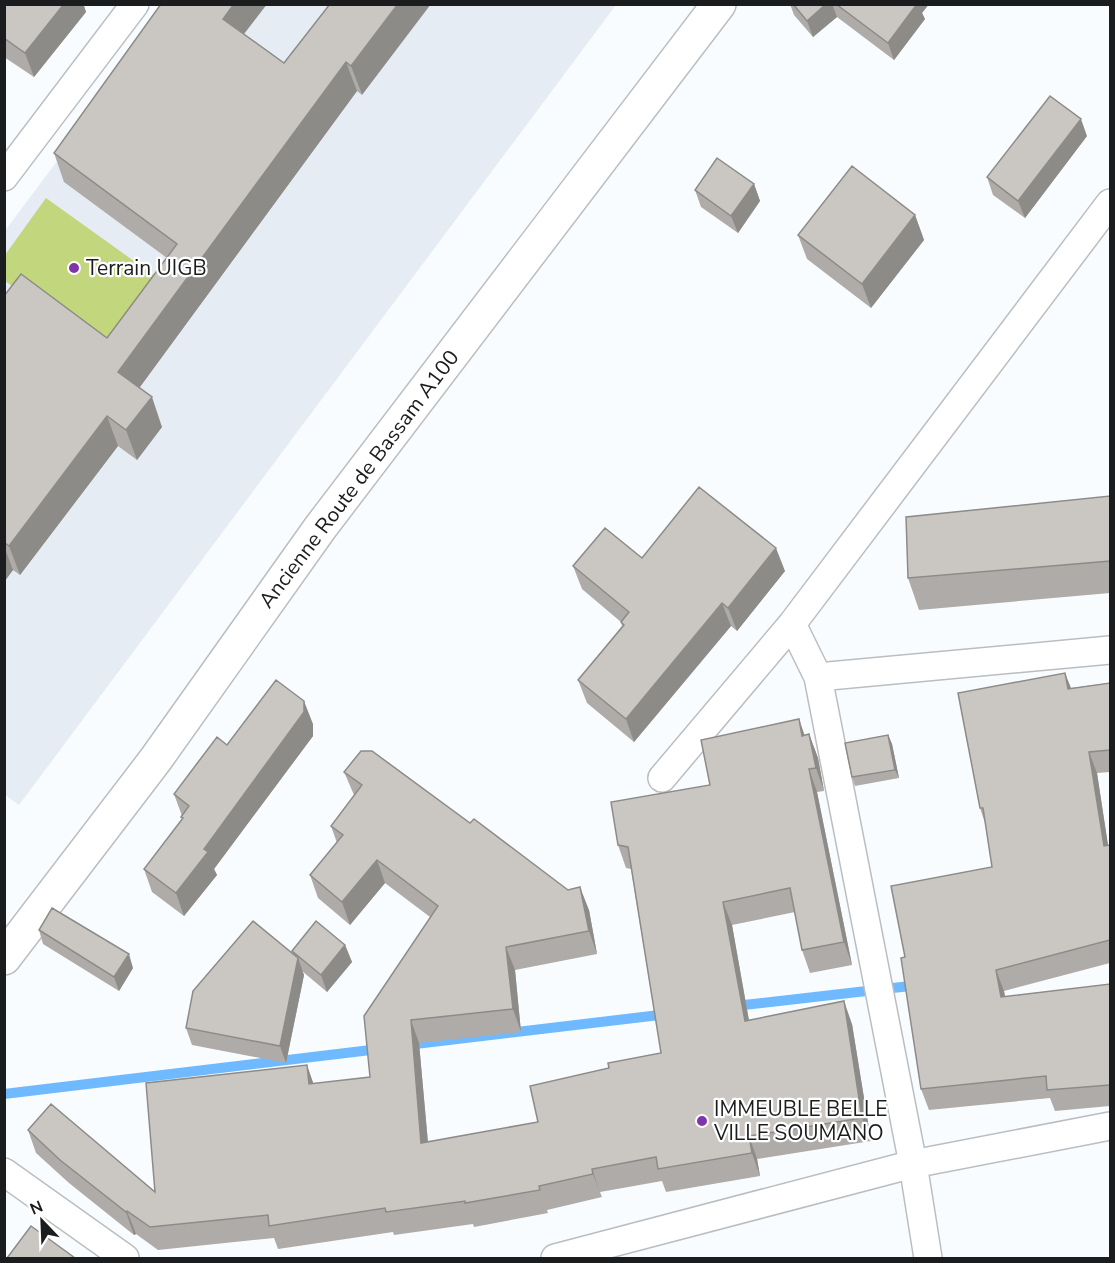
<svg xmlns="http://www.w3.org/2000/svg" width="1115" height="1263" viewBox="0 0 1115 1263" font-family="'Nunito Sans',sans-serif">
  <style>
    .built { fill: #e6ecf4 }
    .green { fill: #c2d67e }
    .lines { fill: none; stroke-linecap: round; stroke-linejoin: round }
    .stream { stroke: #6eb9ff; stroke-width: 10 }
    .street-casing { stroke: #bbbec1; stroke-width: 30 }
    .secondary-casing { stroke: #bbbec1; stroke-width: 36 }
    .street { stroke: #fff; stroke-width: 27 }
    .secondary { stroke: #fff; stroke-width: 33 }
    .wall { fill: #aeaba8 }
    .shaded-wall { fill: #8d8b88 }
    .building { fill: #cac7c3; stroke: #8d8b88; stroke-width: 1.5 }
    .poi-dot { fill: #7f35a7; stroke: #fff; stroke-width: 2 }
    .labels { text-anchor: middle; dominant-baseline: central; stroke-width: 4.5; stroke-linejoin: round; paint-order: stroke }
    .poi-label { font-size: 21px; fill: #1b1c1d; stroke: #fff; text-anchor: start }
    .street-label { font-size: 21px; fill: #1b1c1d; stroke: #fff }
  </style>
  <rect width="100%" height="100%" fill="#f9fcff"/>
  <path class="built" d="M 174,5 L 616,5 L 19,805 L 4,794 L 4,232 Z"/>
  <path class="green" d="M 46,198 L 166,284 L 113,358 L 5,281 L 5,255 Z"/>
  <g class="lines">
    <path class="stream" d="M 735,1006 L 919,985
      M 407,1045 L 668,1014
      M 4,1094 L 379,1049"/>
    <defs>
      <path id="street" d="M 4,177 L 135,4
        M 792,624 L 818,677 L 1110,650
        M 818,677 L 913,1164 L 928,1258
        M 662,778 L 792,624 L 1110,203
        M 4,1172 L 125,1258
        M 555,1258 L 913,1164 L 1110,1126"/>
      <path id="secondary" d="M 4,958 L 156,759 L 320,528 L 719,4"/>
    </defs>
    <use href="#street" class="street-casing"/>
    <use href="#secondary" class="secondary-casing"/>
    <use href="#street" class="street"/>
    <use href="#secondary" class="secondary"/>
  </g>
  <path class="wall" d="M 4,4 L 84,6 L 86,12 L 34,77 L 4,57 Z
    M 161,4 L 267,4 L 244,34 L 284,63 L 330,4 L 362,95 L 357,91 L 139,388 L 162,427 L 137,460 L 118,446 L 20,575 L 13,570 L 4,582 L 4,296 L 107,338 L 167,258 L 64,182 L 54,153 Z
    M 790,4 L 929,4 L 922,13 L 925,19 L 894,60 L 837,17 L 813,37 L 794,15 Z
    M 1087,136 L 1025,218 L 993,195 L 987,177 Z
    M 754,184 L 760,201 L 738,233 L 701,207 L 695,190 Z
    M 915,215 L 924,240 L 871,308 L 807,259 L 798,235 Z
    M 1110,496 L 1110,593 L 919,610 L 908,578 Z
    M 642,558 L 785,571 L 737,631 L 731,626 L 634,742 L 587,703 L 578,680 L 622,626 L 621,622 L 582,589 L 573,566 Z
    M 1110,683 L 1110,772 L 1097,773 L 1108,846 L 1110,845 L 1110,963 L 1004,991 L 1005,997 L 1110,984 L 1110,1106 L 1055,1111 L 1050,1098 L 929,1110 L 921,1089 L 905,957 L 992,867 L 985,823 L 980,808 L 1071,688 Z
    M 313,724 L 313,736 L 214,869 L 217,875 L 184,916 L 152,892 L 144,869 L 182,820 L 181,817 L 182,816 L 174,794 L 227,745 Z
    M 809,734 L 818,758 L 824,791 L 817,792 L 852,965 L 810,973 L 802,950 L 795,912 L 732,925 L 749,1020 L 852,1024 L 871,1141 L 757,1159 L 760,1176 L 666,1192 L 662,1181 L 600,1192 L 602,1197 L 547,1210 L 548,1213 L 474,1227 L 473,1224 L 394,1235 L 393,1232 L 278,1249 L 274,1238 L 158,1250 L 136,1234 L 134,1235 L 69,1183 L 36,1153 L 28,1130 L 155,1192 L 314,1084 L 370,1077 L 430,917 L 385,883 L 350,925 L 318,898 L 310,875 L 337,843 L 331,826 L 354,795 L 344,772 L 589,910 L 597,954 L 515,970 L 521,1032 L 419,1043 L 428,1142 L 538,1122 L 609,1068 L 661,1053 L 631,869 L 626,868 L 618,845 L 710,785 L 805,735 Z
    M 888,735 L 892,744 L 899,778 L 855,786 L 852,777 Z
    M 39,930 L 133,968 L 119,991 L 43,944 Z
    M 345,945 L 352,962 L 327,992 L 302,971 L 304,975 L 286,1063 L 192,1045 L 186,1028 L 293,955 L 292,951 Z"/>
  <path class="shaded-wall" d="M 64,4 L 85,4 L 84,6 L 86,12 L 34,77 L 25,53 Z
    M 234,4 L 267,4 L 233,48 L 223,19 Z
    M 398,4 L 431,4 L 362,95 L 351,66 Z
    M 826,4 L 832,4 L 837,17 L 813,37 L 807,21 Z
    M 915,4 L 929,4 L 922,13 L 925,19 L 894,60 L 888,43 Z
    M 346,62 L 357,91 L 129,402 L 118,372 Z
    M 1081,119 L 1087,136 L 1025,218 L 1018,201 Z
    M 754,184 L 760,201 L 738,233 L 731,216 Z
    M 915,215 L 924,240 L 871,308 L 862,284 Z
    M 152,397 L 162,427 L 137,460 L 126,430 Z
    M 107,416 L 118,446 L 20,575 L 9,546 Z
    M 4,546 L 13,570 L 4,582 Z
    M 776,548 L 785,571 L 737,631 L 728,608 Z
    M 722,603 L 731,626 L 634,742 L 626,719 Z
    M 1065,673 L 1073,693 L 1068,689 Z
    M 304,701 L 313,724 L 313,736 L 214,869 L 217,875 L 184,916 L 176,893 L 204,849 Z
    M 799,719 L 807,742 L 802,736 Z
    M 809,734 L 818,758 L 824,791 L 816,768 Z
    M 888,735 L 892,744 L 899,778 L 895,770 Z
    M 1089,752 L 1097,773 L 1110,858 L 1104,846 Z
    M 809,769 L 817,792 L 852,965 L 844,942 Z
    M 377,860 L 385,883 L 350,925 L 342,902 Z
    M 580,887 L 589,910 L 597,954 L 589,931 Z
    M 723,902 L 732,925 L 753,1044 L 745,1021 Z
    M 345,945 L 352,962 L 327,992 L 321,975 Z
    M 506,947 L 515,970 L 521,1032 L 513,1009 Z
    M 129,954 L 133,968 L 119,991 L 114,977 Z
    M 298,958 L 304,975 L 286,1063 L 280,1046 Z
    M 996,970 L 1004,991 L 1009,1018 L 1001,997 Z
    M 844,1001 L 852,1024 L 871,1141 L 862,1118 Z
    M 411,1020 L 419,1043 L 430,1166 L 421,1143 Z
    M 307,1065 L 315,1088 L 309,1084 Z
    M 749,1136 L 757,1159 L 760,1176 L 752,1153 Z
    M 592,1169 L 600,1192 L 602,1197 L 593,1174 Z
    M 127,1211 L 136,1234 L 134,1235 L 126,1212 Z"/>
  <path class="building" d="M 4,4 L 64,4 L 25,53 L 4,38 Z
    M 161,4 L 234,4 L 223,19 L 284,63 L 330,4 L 398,4 L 351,66 L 346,62 L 118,372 L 152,397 L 126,430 L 107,416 L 9,546 L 4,542 L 4,296 L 21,274 L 107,338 L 177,244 L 54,153 Z
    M 793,4 L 826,4 L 807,21 Z
    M 836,4 L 917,4 L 888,43 Z
    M 1050,96 L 1081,119 L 1018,201 L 987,177 Z
    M 717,158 L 754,184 L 731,216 L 695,190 Z
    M 852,166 L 915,215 L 862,284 L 798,235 Z
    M 699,487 L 776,548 L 728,608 L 722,603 L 626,719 L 578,680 L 624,625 L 621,622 L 629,612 L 573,566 L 605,528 L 642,558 Z
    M 1110,496 L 1110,561 L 908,578 L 906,517 Z
    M 1065,673 L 1068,689 L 1110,683 L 1110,750 L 1089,752 L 1104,846 L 1110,845 L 1110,940 L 996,970 L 1001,997 L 1110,984 L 1110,1085 L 1047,1090 L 1046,1076 L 921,1089 L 901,958 L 905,957 L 891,886 L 992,867 L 983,808 L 980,808 L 958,693 Z
    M 276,680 L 304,701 L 304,712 L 204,849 L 208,852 L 176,893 L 144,869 L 183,818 L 181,817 L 189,806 L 174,794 L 217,737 L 227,745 Z
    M 799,719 L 802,736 L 809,734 L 816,768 L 809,769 L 844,942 L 802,950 L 790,888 L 723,902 L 745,1021 L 844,1001 L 862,1118 L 749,1136 L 752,1153 L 658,1169 L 656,1157 L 592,1169 L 593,1174 L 539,1186 L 540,1190 L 465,1203 L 465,1201 L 386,1212 L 385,1208 L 269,1226 L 268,1215 L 150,1227 L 127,1211 L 126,1212 L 60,1160 L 28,1130 L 51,1104 L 155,1192 L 146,1083 L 307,1065 L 309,1084 L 370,1077 L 364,1016 L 438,906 L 377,860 L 342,902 L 310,875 L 343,835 L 331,826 L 362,785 L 344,772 L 361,751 L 372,751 L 470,823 L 474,819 L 568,890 L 580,887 L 589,931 L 506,947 L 513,1009 L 411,1020 L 421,1143 L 538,1122 L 530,1086 L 609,1068 L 608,1063 L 661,1053 L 628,847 L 618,845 L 611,802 L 710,785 L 701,740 Z
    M 888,735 L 895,770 L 852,777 L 845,743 Z
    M 52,908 L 129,954 L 114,977 L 39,930 Z
    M 253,921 L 298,958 L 280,1046 L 186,1028 L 193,991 Z
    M 316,921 L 345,945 L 321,975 L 292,951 Z
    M 31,1226 L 75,1258 L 7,1258 Z"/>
  <g class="poi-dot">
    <circle cx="74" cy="268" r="6"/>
    <circle cx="702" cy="1121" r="6"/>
  </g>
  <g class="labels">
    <g class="poi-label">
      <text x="86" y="268">Terrain UIGB</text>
      <text x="714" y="1109">IMMEUBLE BELLE<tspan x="714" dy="24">VILLE SOUMANO</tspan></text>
    </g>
    <g class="street-label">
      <text transform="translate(359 479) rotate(-53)">Ancienne Route de Bassam A100</text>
    </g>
  </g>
  <rect width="1115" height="1263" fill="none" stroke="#1b1c1d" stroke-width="12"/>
  <g transform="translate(42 1221) rotate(337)" stroke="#ffffff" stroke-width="4.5" paint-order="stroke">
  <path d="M0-4.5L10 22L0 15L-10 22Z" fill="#1b1c1d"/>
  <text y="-9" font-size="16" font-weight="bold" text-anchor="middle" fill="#1b1c1d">N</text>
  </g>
</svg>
